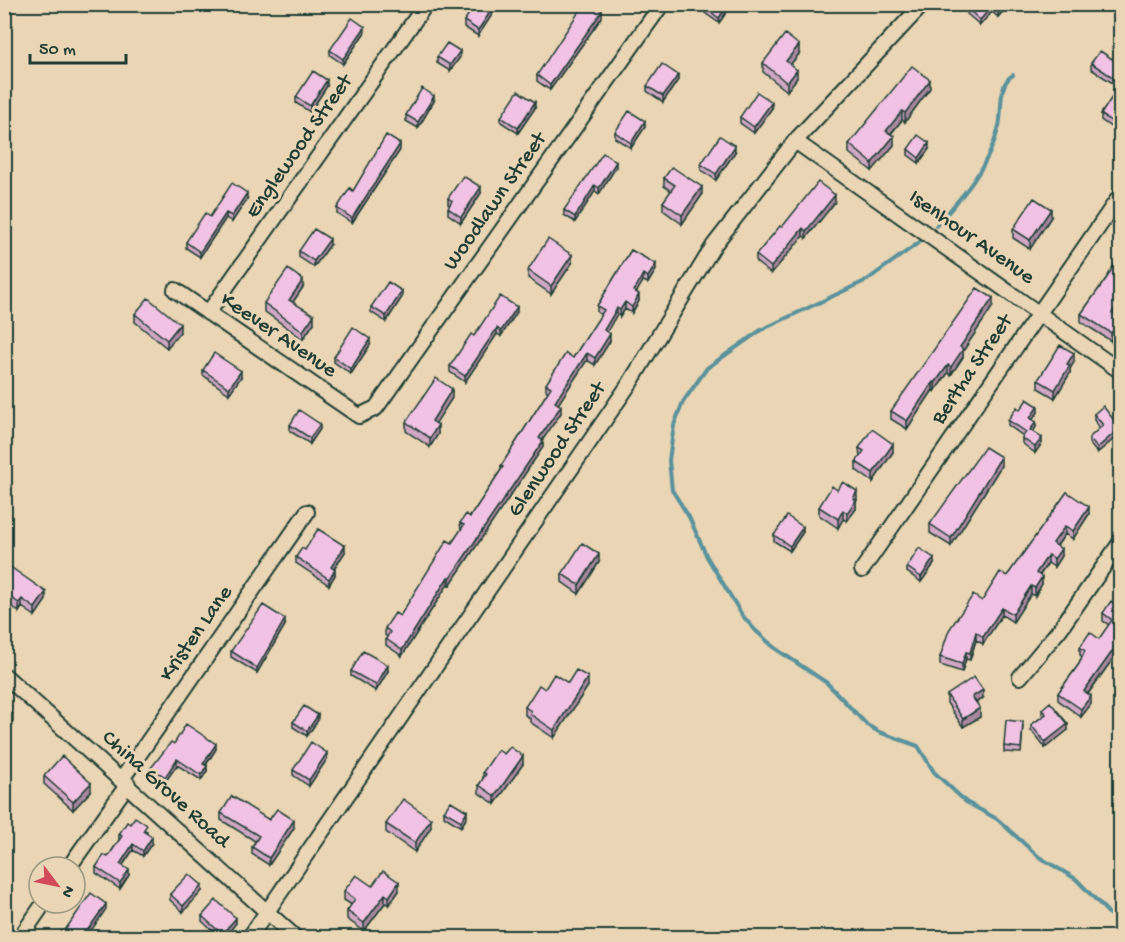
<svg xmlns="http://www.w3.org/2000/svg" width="1125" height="942" viewBox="0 0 1125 942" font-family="'Gochi Hand',sans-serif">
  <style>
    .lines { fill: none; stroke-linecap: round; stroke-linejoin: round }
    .stream { stroke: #5a929c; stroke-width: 4 }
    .minor-casing { stroke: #1f3d34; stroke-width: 18 }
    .minor { stroke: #ead5b4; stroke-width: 14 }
    .wall { fill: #d0a7c4; stroke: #1f3d34; stroke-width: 1.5 }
    .shaded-wall { fill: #a988a0; stroke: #1f3d34; stroke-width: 1.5 }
    .building { fill: #f2c2e4; stroke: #1f3d34; stroke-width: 1.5 }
    .labels { text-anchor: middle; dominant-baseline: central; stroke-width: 6; stroke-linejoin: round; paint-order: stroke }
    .street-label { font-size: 22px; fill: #1f3d34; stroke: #ead5b4 }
  </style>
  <rect width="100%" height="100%" fill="#ead5b4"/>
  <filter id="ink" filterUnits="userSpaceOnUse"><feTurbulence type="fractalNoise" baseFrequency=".0167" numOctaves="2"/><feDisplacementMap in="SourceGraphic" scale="12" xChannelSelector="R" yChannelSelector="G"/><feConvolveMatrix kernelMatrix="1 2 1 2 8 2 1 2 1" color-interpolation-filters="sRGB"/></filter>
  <g filter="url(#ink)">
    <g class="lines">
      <path class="stream" d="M 936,226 C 963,196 989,167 999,126 C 1003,110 997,84 1013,75
        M 921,241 L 867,280 L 761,330 L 707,368 L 683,402 L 674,425 L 669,460 L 672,490 L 689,517 L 707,557 L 742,615 L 755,630 L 776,649 L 827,683 L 867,725 L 879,732 L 918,746 L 934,772 L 966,802 L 997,819 L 1039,857 L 1076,879 L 1120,925"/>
      <defs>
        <path id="minor" d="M 795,141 L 1120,371
          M 175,290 L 359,416 L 376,408 L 662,4
          M 208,313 L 426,4
          M 862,570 L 1120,196
          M 4,675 L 296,938
          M 1020,677 L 1060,629 L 1120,543
          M 122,779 L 307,512
          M 69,867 L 128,784
          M 20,938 L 44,903
          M 249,938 L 630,383 L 714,245 L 795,141 L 923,4"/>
      </defs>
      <use href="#minor" class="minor-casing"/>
      <use href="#minor" class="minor"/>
    </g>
    <path class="wall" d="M 707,4 L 732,4 L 719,23 L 705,13 L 705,8 Z
      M 1005,4 L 1005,9 L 998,17 L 992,12 L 980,25 L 967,14 L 967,8 Z
      M 495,10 L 478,36 L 464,27 L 464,21 Z
      M 602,17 L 550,90 L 537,81 L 537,75 Z
      M 365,32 L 343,64 L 330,55 L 330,50 Z
      M 799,54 L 790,65 L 797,78 L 787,91 L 763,72 L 763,63 Z
      M 437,57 L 460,57 L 450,71 L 437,63 Z
      M 1091,63 L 1120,64 L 1120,122 L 1115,130 L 1101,120 L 1101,114 L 1119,87 L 1091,69 Z
      M 678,80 L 663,102 L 647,91 L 647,86 Z
      M 327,86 L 310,112 L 296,103 L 296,97 Z
      M 930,88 L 905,122 L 902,120 L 891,134 L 894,145 L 872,171 L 849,153 L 849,144 Z
      M 434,101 L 418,128 L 406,121 L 406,115 Z
      M 535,108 L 518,133 L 501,122 L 501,117 Z
      M 772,108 L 754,133 L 740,123 L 740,117 Z
      M 645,127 L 631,148 L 615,138 L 615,132 Z
      M 908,149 L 929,149 L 919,163 L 908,155 Z
      M 400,150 L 352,223 L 337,213 L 337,208 L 353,191 Z
      M 735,152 L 716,180 L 701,170 L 701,164 Z
      M 616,167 L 599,194 L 595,191 L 575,222 L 564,215 L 564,210 Z
      M 664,178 L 702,195 L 682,224 L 663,210 L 663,202 L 671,191 L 664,186 Z
      M 481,193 L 461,223 L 448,214 L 448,208 L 450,205 L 448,204 L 448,198 Z
      M 247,199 L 232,222 L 226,218 L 200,257 L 186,248 L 186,242 L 210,217 Z
      M 835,202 L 806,238 L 803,236 L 771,274 L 756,262 L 756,255 L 782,227 Z
      M 1051,217 L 1030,249 L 1013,238 L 1013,229 Z
      M 330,245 L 314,267 L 299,257 L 299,251 Z
      M 631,250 L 656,270 L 648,283 L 643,281 L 636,292 L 639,301 L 632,313 L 625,309 L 620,317 L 617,314 L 606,332 L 610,341 L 595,365 L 587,360 L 558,404 L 561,413 L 542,440 L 543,447 L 450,585 L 448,584 L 402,656 L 386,645 L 386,639 L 387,637 L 385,635 L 385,628 L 400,616 L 461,530 L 460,523 L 470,517 L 501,470 L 501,466 L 548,392 L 546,390 L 546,384 L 573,358 L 601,315 L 597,312 L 597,306 Z
      M 1120,254 L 1120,309 L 1116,316 L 1111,341 L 1081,322 L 1081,314 L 1108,276 Z
      M 572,263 L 551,294 L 528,278 L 528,270 Z
      M 303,287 L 293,302 L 314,323 L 303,339 L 264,311 L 264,303 Z
      M 402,297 L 386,322 L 371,312 L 371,307 Z
      M 993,306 L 963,351 L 963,357 L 951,375 L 948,373 L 935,391 L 933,390 L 907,429 L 891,419 L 891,411 Z
      M 517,312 L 501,336 L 497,334 L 465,382 L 450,372 L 450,366 L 474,336 Z
      M 135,314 L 180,332 L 167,348 L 135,322 Z
      M 370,345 L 351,374 L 334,362 L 334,357 Z
      M 1074,362 L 1070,369 L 1070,373 L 1055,398 L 1038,388 L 1038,380 Z
      M 203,370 L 241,377 L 229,394 L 203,375 Z
      M 452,398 L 435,423 L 438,434 L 430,447 L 406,431 L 406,422 Z
      M 1020,410 L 1038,412 L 1033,419 L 1036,427 L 1033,432 L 1042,443 L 1035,453 L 1022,443 L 1022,438 L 1023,436 L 1008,425 L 1008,420 Z
      M 1094,414 L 1120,434 L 1097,453 L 1089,443 L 1089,438 L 1100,428 L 1094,420 Z
      M 290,425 L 320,429 L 310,444 L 290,431 Z
      M 859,448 L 893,452 L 873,482 L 856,470 L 856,462 L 860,457 Z
      M 1001,466 L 951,546 L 930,533 L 930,524 Z
      M 837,490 L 857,500 L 856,502 L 856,509 L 847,521 L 843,519 L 838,528 L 819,515 L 819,507 Z
      M 1067,492 L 1089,514 L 1073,539 L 1065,534 L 1057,546 L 1061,556 L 1054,567 L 1048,563 L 1040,575 L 1042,584 L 1035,596 L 1031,594 L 1013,622 L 1002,615 L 983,644 L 976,640 L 970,660 L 966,659 L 962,672 L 940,665 L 940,657 L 982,601 L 1007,576 Z
      M 803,532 L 790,551 L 774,541 L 774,535 Z
      M 305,550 L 345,552 L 334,569 L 335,575 L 329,585 L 296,563 L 296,557 Z
      M 599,562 L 579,594 L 562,582 L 562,574 Z
      M 934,564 L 921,582 L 907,572 L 907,567 Z
      M 4,573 L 46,600 L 35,616 L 22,607 L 19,612 L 4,601 Z
      M 1120,595 L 1120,651 L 1119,650 L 1088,694 L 1091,704 L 1081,717 L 1058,700 L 1058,693 L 1079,664 L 1082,657 L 1080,655 L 1080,647 L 1099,639 L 1109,625 L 1103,621 L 1103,613 L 1115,604 Z
      M 285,625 L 257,673 L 231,657 L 231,651 Z
      M 351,671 L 388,671 L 376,691 L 351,676 Z
      M 568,683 L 588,686 L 554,738 L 530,722 L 530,718 L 525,715 L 525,707 L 545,689 Z
      M 947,695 L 983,698 L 976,703 L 980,717 L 963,727 L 947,703 Z
      M 1042,709 L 1068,730 L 1045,748 L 1031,730 L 1031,725 L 1043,716 L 1042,714 Z
      M 318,720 L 307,736 L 293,727 L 293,722 Z
      M 1023,727 L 1021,753 L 1004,752 L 1004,746 Z
      M 174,744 L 216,749 L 206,765 L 207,771 L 201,780 L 177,765 L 165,782 L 151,773 L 151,768 Z
      M 504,754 L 523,764 L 495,804 L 479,793 L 479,785 L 483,779 L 483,772 Z
      M 327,759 L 309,786 L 293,775 L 293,770 Z
      M 44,776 L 91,791 L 73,810 L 44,784 Z
      M 444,811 L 467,817 L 461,827 L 444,816 Z
      M 221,813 L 294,828 L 269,865 L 252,854 L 252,847 L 255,841 L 221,820 Z
      M 130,824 L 147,831 L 146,832 L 152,843 L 143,856 L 133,850 L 123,865 L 129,875 L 120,889 L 96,873 L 96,867 L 108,857 L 119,840 L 119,834 Z
      M 386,824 L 431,827 L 415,852 L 386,832 Z
      M 372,886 L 399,891 L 389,905 L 385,903 L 364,931 L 347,919 L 347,911 L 352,905 L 344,900 L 344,891 Z
      M 202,891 L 183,912 L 170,900 L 170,894 Z
      M 202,916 L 236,923 L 224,938 L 220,938 L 202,921 Z"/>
    <path class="shaded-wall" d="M 728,4 L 732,4 L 719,23 L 719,18 Z
      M 1004,4 L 1005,9 L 998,17 L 998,11 Z
      M 495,5 L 495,10 L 478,36 L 478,30 Z
      M 992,6 L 992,12 L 980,25 L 980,20 Z
      M 602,11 L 602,17 L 550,90 L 550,85 Z
      M 365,27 L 365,32 L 343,64 L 343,59 Z
      M 799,45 L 799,54 L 786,70 L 786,61 Z
      M 460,51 L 460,57 L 450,71 L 450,65 Z
      M 797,70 L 797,78 L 787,91 L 787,83 Z
      M 678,75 L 678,80 L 663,102 L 663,96 Z
      M 327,80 L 327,86 L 310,112 L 310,106 Z
      M 930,80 L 930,88 L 905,122 L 905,113 Z
      M 434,96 L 434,101 L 418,128 L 418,122 Z
      M 535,102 L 535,108 L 518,133 L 518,128 Z
      M 772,102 L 772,108 L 754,133 L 754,127 Z
      M 902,111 L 902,120 L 886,139 L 886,131 Z
      M 1120,117 L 1120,122 L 1115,130 L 1115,124 Z
      M 645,121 L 645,127 L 631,148 L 631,143 Z
      M 894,136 L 894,145 L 872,171 L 872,163 Z
      M 929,143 L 929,149 L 919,163 L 919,158 Z
      M 400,144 L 400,150 L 352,223 L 352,218 Z
      M 735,146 L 735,152 L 716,180 L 716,174 Z
      M 616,162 L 616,167 L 599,194 L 599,188 Z
      M 595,185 L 595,191 L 575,222 L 575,217 Z
      M 481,187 L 481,193 L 461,223 L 461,217 Z
      M 702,187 L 702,195 L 682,224 L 682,215 Z
      M 247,193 L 247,199 L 232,222 L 232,216 Z
      M 835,195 L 835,202 L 806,238 L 806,231 Z
      M 1051,209 L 1051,217 L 1030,249 L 1030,240 Z
      M 226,213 L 226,218 L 200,257 L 200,252 Z
      M 803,228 L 803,236 L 771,274 L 771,267 Z
      M 330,239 L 330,245 L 314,267 L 314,261 Z
      M 572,255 L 572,263 L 551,294 L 551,286 Z
      M 656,264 L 656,270 L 648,283 L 648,277 Z
      M 643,274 L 643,281 L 634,297 L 634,291 Z
      M 303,280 L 303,287 L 289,308 L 289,300 Z
      M 402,291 L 402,297 L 386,322 L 386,316 Z
      M 639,294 L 639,301 L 632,313 L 632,307 Z
      M 1120,294 L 1120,309 L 1112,321 L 1112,313 L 1117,298 Z
      M 993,298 L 993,306 L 963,351 L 963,357 L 951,375 L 951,367 L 960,347 Z
      M 625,302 L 625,309 L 620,317 L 620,310 Z
      M 517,307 L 517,312 L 501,336 L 501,331 Z
      M 617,308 L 617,314 L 604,337 L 604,330 Z
      M 314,315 L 314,323 L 303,339 L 303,331 Z
      M 1120,320 L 1120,328 L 1111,341 L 1111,333 Z
      M 180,324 L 180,332 L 167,348 L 167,340 Z
      M 497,328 L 497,334 L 465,382 L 465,376 Z
      M 610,334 L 610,341 L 595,365 L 595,358 Z
      M 370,339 L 370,345 L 351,374 L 351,369 Z
      M 587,353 L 587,360 L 555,409 L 555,402 Z
      M 1074,353 L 1074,362 L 1070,369 L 1070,373 L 1055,398 L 1055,390 L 1067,364 Z
      M 948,365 L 948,373 L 935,391 L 935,383 Z
      M 241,371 L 241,377 L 229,394 L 229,388 Z
      M 933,382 L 933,390 L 907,429 L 907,421 Z
      M 452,389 L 452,398 L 432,429 L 432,421 Z
      M 561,406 L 561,413 L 539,445 L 539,438 Z
      M 1038,406 L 1038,412 L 1030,423 L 1030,418 Z
      M 1036,422 L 1036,427 L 1030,435 L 1030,430 Z
      M 320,424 L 320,429 L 310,444 L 310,438 Z
      M 438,425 L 438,434 L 430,447 L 430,438 Z
      M 1120,428 L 1120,434 L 1097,453 L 1097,448 Z
      M 1042,438 L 1042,443 L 1035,453 L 1035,447 Z
      M 543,441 L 543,447 L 450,585 L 450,578 Z
      M 893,444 L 893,452 L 873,482 L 873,473 Z
      M 1001,457 L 1001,466 L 951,546 L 951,538 Z
      M 857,491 L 857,500 L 856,502 L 856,509 L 847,521 L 847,513 L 853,498 Z
      M 1089,507 L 1089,514 L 1073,539 L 1073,531 Z
      M 843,510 L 843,519 L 838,528 L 838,519 Z
      M 1065,526 L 1065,534 L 1053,551 L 1053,543 Z
      M 803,527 L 803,532 L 790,551 L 790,546 Z
      M 345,546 L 345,552 L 331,573 L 331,567 Z
      M 1061,549 L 1061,556 L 1054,567 L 1054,559 Z
      M 599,554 L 599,562 L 579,594 L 579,585 Z
      M 1048,555 L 1048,563 L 1036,580 L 1036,573 Z
      M 934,558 L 934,564 L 921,582 L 921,577 Z
      M 335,570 L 335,575 L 329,585 L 329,579 Z
      M 448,577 L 448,584 L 402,656 L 402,650 Z
      M 1042,577 L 1042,584 L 1035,596 L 1035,588 Z
      M 1031,586 L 1031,594 L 1013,622 L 1013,614 Z
      M 46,592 L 46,600 L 35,616 L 35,608 Z
      M 22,599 L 22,607 L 19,612 L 19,603 Z
      M 1002,608 L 1002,615 L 983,644 L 983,637 Z
      M 285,619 L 285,625 L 257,673 L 257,668 Z
      M 976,632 L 976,640 L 970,660 L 970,653 Z
      M 1119,642 L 1119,650 L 1084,699 L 1084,691 Z
      M 966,652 L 966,659 L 962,672 L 962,664 Z
      M 388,665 L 388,671 L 376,691 L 376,685 Z
      M 588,677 L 588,686 L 554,738 L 554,730 Z
      M 983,690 L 983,698 L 972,705 L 972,697 Z
      M 1091,696 L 1091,704 L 1081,717 L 1081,709 Z
      M 980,708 L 980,717 L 963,727 L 963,719 Z
      M 13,713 L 13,721 L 4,731 L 4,723 Z
      M 318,715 L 318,720 L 307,736 L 307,731 Z
      M 1068,724 L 1068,730 L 1045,748 L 1045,742 Z
      M 216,744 L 216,749 L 203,769 L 203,764 Z
      M 327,753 L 327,759 L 309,786 L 309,780 Z
      M 523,756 L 523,764 L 495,804 L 495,796 Z
      M 177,759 L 177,765 L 165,782 L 165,777 Z
      M 207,766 L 207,771 L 201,780 L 201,775 Z
      M 91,783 L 91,791 L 73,810 L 73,802 Z
      M 467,811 L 467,817 L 461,827 L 461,821 Z
      M 431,819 L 431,827 L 415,852 L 415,843 Z
      M 294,820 L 294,828 L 269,865 L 269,858 Z
      M 152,837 L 152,843 L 143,856 L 143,851 Z
      M 133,844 L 133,850 L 120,869 L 120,864 Z
      M 129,870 L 129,875 L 120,889 L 120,883 Z
      M 399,882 L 399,891 L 389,905 L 389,897 Z
      M 202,885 L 202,891 L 183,912 L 183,906 Z
      M 385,894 L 385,903 L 364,931 L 364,923 Z
      M 106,904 L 106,909 L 86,938 L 82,938 Z
      M 236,918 L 236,923 L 224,938 L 222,938 L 222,934 Z"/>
    <path class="building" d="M 476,4 L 495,5 L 478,30 L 464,21 Z
      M 584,4 L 592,4 L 602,11 L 550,85 L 537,75 Z
      M 707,4 L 728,4 L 719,18 L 705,8 Z
      M 970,4 L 1004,4 L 998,11 L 992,6 L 980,20 L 967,8 Z
      M 352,18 L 365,27 L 343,59 L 330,50 Z
      M 785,34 L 799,45 L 786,61 L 797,70 L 787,83 L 763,63 Z
      M 447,43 L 460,51 L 450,65 L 437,57 Z
      M 1100,51 L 1120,64 L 1120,82 L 1091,63 Z
      M 662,64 L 678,75 L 663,96 L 647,86 Z
      M 912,66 L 930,80 L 905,113 L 902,111 L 886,131 L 894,136 L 872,163 L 849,144 Z
      M 313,71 L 327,80 L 310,106 L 296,97 Z
      M 1120,85 L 1120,117 L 1115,124 L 1101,114 Z
      M 422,88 L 434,96 L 418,122 L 406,115 Z
      M 518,91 L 535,102 L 518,128 L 501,117 Z
      M 757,92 L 772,102 L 754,127 L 740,117 Z
      M 629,111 L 645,121 L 631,143 L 615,132 Z
      M 386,135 L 400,144 L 352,218 L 337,208 L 350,188 L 353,191 Z
      M 918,135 L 929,143 L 919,158 L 908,149 Z
      M 720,136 L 735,146 L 716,174 L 701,164 Z
      M 603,153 L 616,162 L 599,188 L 595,185 L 575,217 L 564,210 Z
      M 672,167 L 702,187 L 682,215 L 663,202 L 675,185 L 664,178 Z
      M 463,176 L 481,187 L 461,217 L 448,208 L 452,201 L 448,198 Z
      M 818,182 L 835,195 L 806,231 L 803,228 L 771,267 L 756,255 L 780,226 L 782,227 Z
      M 232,183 L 247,193 L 232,216 L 226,213 L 200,252 L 186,242 L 205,213 L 210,217 Z
      M 1034,198 L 1051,209 L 1030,240 L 1013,229 Z
      M 314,229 L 330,239 L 314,261 L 299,251 Z
      M 548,239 L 572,255 L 551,286 L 528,270 Z
      M 631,250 L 656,264 L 648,277 L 643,274 L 634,291 L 639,294 L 632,307 L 625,302 L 620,310 L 617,308 L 604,330 L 610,334 L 595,358 L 587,353 L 555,402 L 561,406 L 539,438 L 543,441 L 450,578 L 448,577 L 402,650 L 386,639 L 390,632 L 385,628 L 395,613 L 400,616 L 447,540 L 452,543 L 464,525 L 460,523 L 466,514 L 470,517 L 503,467 L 501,466 L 551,387 L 546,384 L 566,353 L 573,358 L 604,310 L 597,306 Z
      M 1120,254 L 1120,294 L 1117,298 L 1120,301 L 1112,313 L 1120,319 L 1120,320 L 1111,333 L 1081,314 L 1108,276 Z
      M 288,269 L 303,280 L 289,300 L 314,315 L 303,331 L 264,303 Z
      M 388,282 L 402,291 L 386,316 L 371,307 Z
      M 977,288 L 993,298 L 960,347 L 963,349 L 951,367 L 948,365 L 935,383 L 933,382 L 907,421 L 891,411 Z
      M 500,296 L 517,307 L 501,331 L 497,328 L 465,376 L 450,366 L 471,334 L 474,336 Z
      M 148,298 L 180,324 L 167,340 L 135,314 Z
      M 353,327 L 370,339 L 351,369 L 334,357 Z
      M 1060,345 L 1074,353 L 1067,364 L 1070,365 L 1055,390 L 1038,380 Z
      M 214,353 L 241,371 L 229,388 L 203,370 Z
      M 436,378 L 452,389 L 432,421 L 438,425 L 430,438 L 406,422 Z
      M 1027,399 L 1038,406 L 1030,418 L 1036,422 L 1030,430 L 1042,438 L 1035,447 L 1022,438 L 1026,432 L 1008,420 L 1017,407 L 1020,410 Z
      M 1103,406 L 1120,428 L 1097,448 L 1089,438 L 1103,425 L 1094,414 Z
      M 299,410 L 320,424 L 310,438 L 290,425 Z
      M 872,429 L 893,444 L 873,473 L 856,462 L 864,451 L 859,448 Z
      M 985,447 L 1001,457 L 951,538 L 930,524 Z
      M 843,482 L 857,491 L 853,498 L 856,500 L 847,513 L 843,510 L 838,519 L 819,507 L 832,486 L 837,490 Z
      M 1067,492 L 1089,507 L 1073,531 L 1065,526 L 1053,543 L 1061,549 L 1054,559 L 1048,555 L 1036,573 L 1042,577 L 1035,588 L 1031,586 L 1013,614 L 1002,608 L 983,637 L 976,632 L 970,653 L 966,652 L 962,664 L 940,657 L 949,630 L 973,595 L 982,601 L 1000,572 L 1007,576 Z
      M 787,516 L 803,527 L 790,546 L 774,535 Z
      M 318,529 L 345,546 L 331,567 L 335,570 L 329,579 L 296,557 L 302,548 L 305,550 Z
      M 582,543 L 599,554 L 579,585 L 562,574 Z
      M 919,548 L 934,558 L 921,577 L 907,567 Z
      M 9,566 L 46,592 L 35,608 L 22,599 L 19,603 L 4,593 L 8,587 L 4,584 L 4,573 Z
      M 1120,595 L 1120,643 L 1119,642 L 1084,691 L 1091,696 L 1081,709 L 1058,693 L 1079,664 L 1085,651 L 1080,647 L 1090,632 L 1099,639 L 1112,620 L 1103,613 L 1111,601 L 1115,604 Z
      M 263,605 L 285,619 L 257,668 L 231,651 Z
      M 363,651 L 388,665 L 376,685 L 351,671 Z
      M 576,670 L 588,677 L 554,730 L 530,714 L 531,711 L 525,707 L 539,685 L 545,689 L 554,674 L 568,683 Z
      M 974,677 L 983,690 L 972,697 L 980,708 L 963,719 L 947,695 Z
      M 1050,702 L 1068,724 L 1045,742 L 1031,725 L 1046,714 L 1042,709 Z
      M 4,705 L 13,713 L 4,723 Z
      M 304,706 L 318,715 L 307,731 L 293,722 Z
      M 1006,720 L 1023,722 L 1021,748 L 1004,746 Z
      M 186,724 L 216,744 L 203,764 L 207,766 L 201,775 L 177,759 L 165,777 L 151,768 L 171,742 L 174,744 Z
      M 311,742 L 327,753 L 309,780 L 293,770 Z
      M 510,747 L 523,756 L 495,796 L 479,785 L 486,774 L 483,772 L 498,750 L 504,754 Z
      M 62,756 L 91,783 L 73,802 L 44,776 Z
      M 232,796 L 269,820 L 277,809 L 294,820 L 269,858 L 252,847 L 259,836 L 221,813 Z
      M 403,799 L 431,819 L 415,843 L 386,824 Z
      M 451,801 L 467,811 L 461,821 L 444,811 Z
      M 135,817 L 147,825 L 143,831 L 152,837 L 143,851 L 133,844 L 120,864 L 129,870 L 120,883 L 96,867 L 104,855 L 108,857 L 122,836 L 119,834 L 127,822 L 130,824 Z
      M 383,871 L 399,882 L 389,897 L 385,894 L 364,923 L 347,911 L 355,899 L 344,891 L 356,875 L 372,886 Z
      M 189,874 L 202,885 L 183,906 L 170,894 Z
      M 91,893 L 106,904 L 82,938 L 58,938 L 62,931 L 63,933 Z
      M 216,900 L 236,918 L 222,934 L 202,916 Z"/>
  </g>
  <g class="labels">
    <g class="street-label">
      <text transform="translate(300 147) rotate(-55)">Englewood Street</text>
      <text transform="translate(496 202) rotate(-55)">Woodlawn Street</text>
      <text transform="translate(971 238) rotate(35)">Isenhour Avenue</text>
      <text transform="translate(278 336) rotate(34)">Keever Avenue</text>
      <text transform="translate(973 370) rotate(-56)">Bertha Street</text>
      <text transform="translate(558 450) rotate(-56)">Glenwood Street</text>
      <text transform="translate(197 634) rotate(-55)">Kristen Lane</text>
      <text transform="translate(165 790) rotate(42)">China Grove Road</text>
    </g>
  </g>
  <rect width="1125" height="942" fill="none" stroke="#ead5b4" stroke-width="24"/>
  <rect x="12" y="12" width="1101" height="918" fill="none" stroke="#1f3d34" stroke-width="2" filter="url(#ink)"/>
  <g transform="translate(57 885) rotate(122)"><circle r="28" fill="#ead5b4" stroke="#999881" stroke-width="1.5"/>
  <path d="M0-4.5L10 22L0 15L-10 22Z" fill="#d1495b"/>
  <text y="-9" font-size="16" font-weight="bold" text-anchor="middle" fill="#1f3d34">N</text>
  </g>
  <path d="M30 54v9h96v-9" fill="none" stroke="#1f3d34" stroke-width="3"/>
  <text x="39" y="54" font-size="18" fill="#1f3d34" stroke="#ead5b4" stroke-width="4.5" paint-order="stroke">50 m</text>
</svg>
